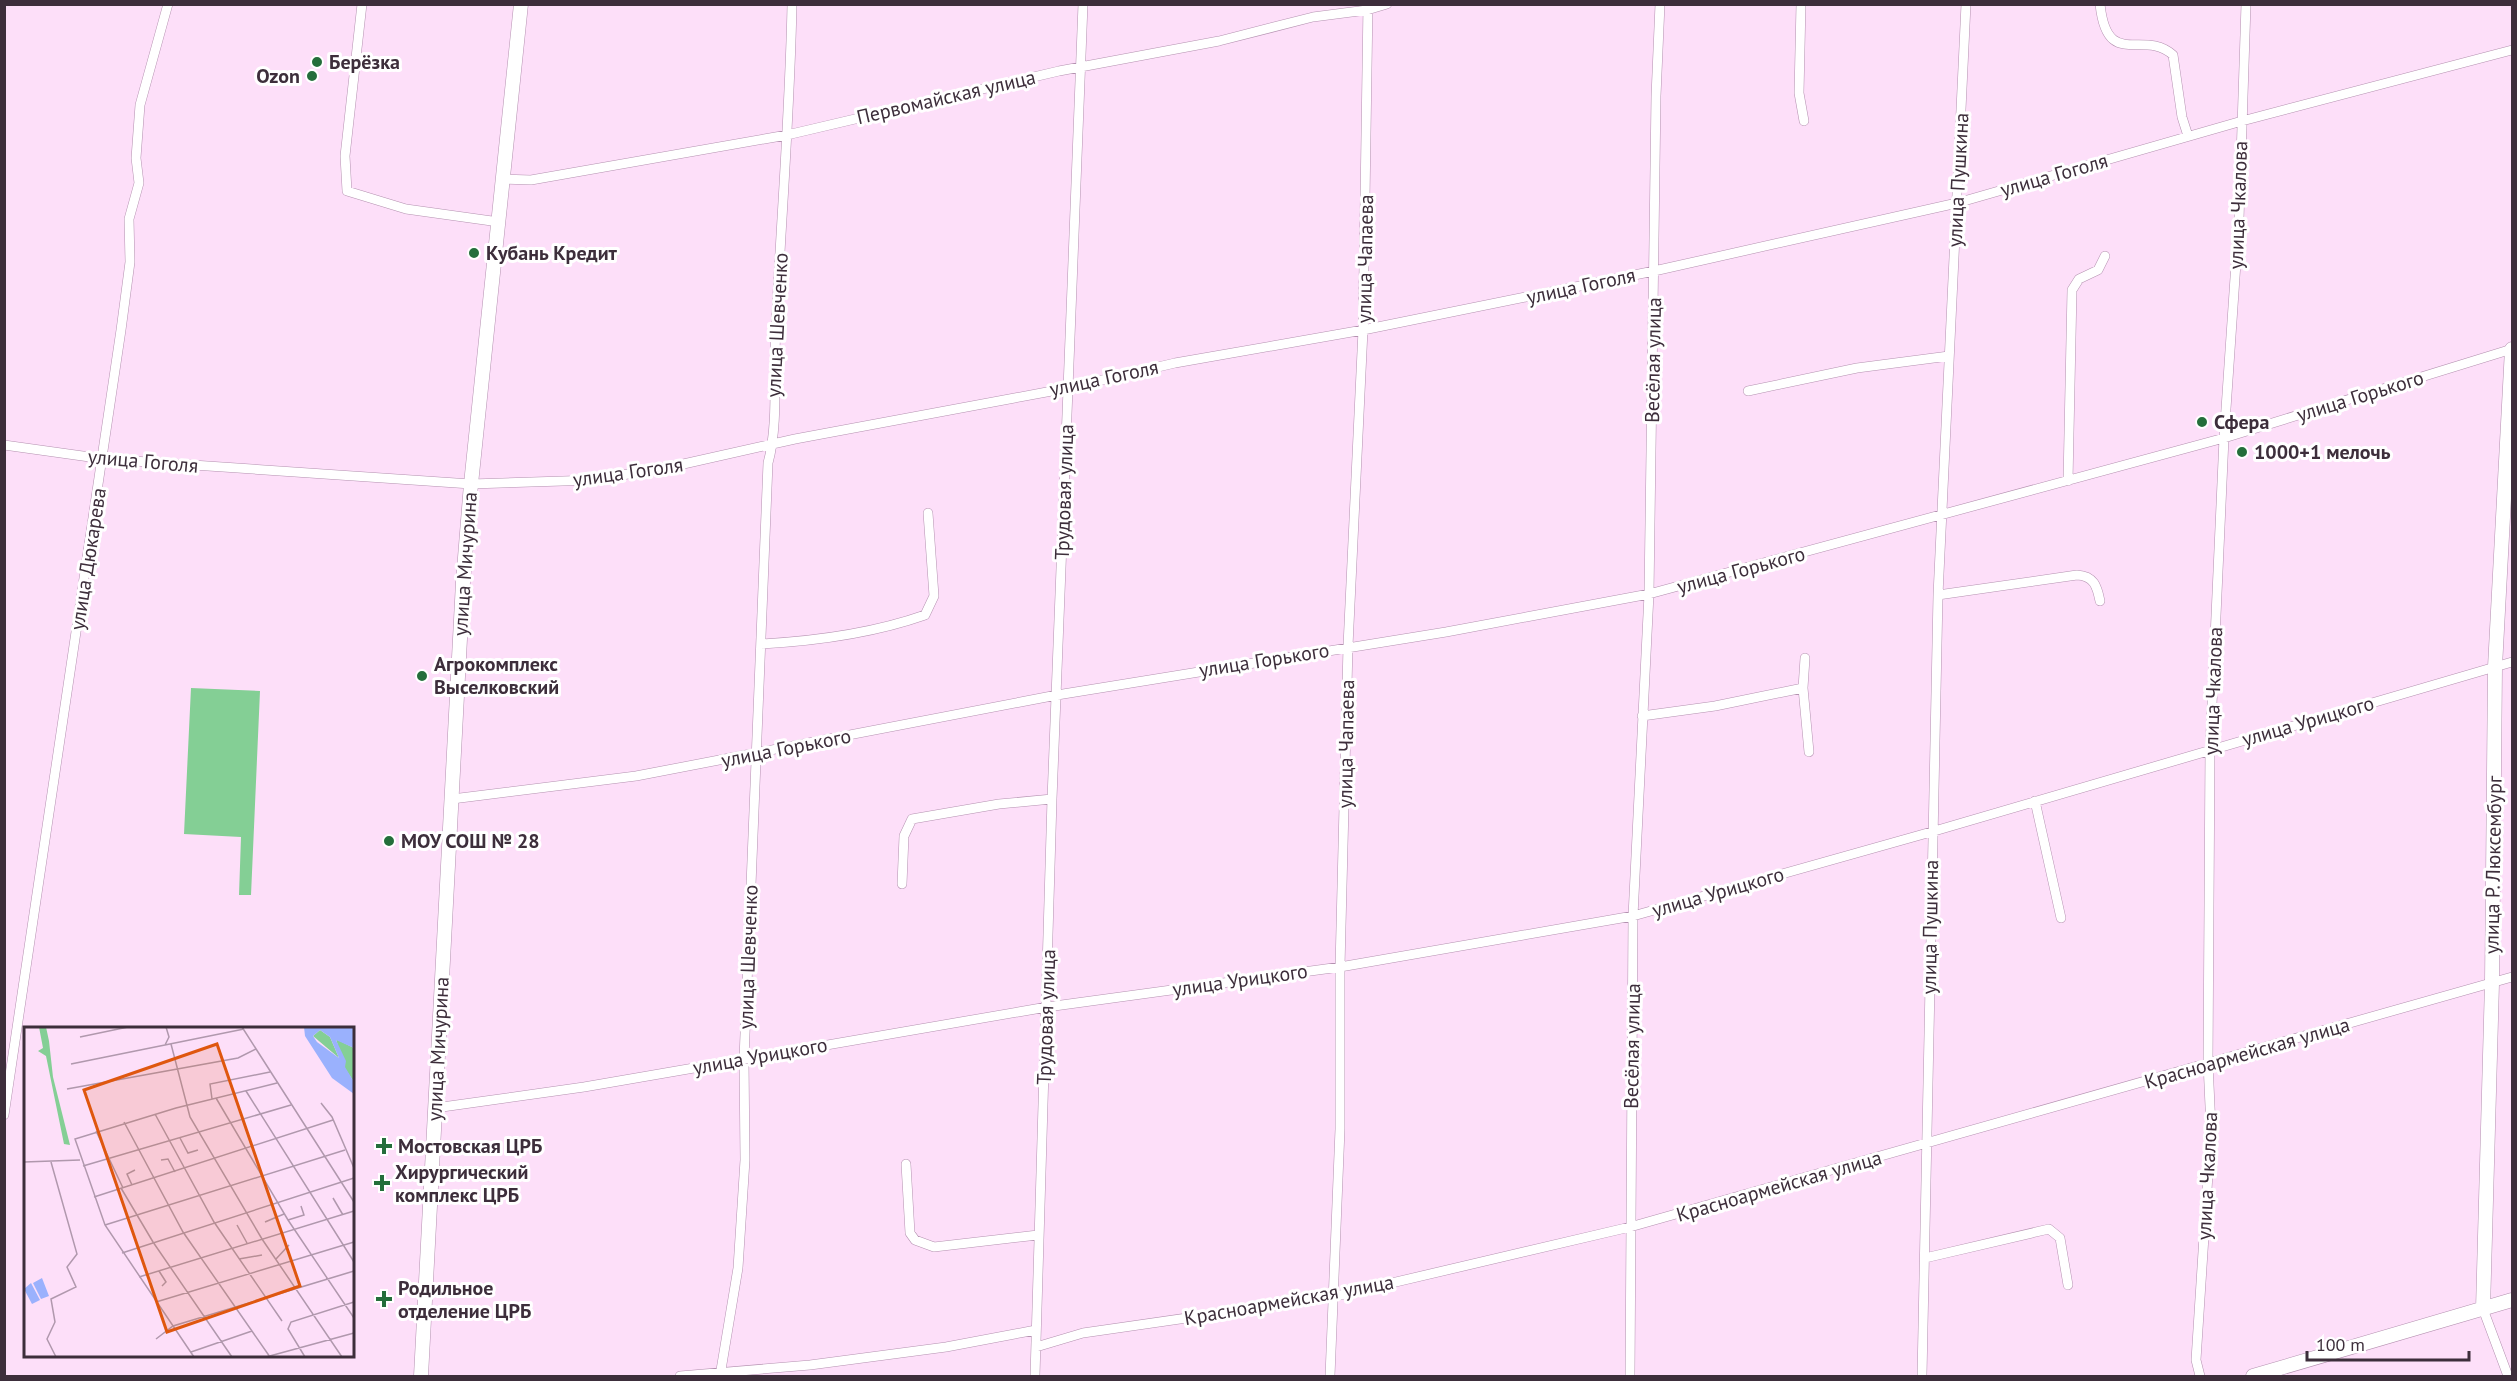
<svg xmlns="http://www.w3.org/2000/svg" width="2517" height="1381" viewBox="0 0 2517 1381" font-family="'PT Sans',sans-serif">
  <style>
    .garden { fill: #84cf95 }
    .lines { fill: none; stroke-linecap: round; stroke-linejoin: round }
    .street-casing { stroke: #b491b0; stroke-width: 10 }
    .secondary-casing { stroke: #b491b0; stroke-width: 15 }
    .street { stroke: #fff; stroke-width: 9 }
    .secondary { stroke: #fff; stroke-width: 14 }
    .poi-dot { fill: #246e3b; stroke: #fff; stroke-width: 2 }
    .labels { text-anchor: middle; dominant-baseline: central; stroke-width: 6; stroke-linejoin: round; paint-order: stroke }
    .poi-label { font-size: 20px; font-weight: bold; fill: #3d2e3b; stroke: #fff; text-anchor: start }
    .street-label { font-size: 20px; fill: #3d2e3b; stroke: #fff }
    .inset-road { fill: none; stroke: #b098ad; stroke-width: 1.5 }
    .view { fill: #df570e; fill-opacity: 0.15; stroke: #df570e; stroke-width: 3 }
    .inset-edge { fill: none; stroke: #3d2e3b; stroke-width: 3 }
  </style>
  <rect width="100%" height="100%" fill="#fddff9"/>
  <path class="garden" d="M 191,688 L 260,691 L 251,895 L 239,895 L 241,837 L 184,834 Z"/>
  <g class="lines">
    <defs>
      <path id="street" d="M 362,4 L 345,156 L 347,191 L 406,209 L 499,222
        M 1801,4 L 1799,93 L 1804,121
        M 2100,4 C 2107,71 2143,28 2173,55 L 2182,117 L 2188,136
        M 504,179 L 531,180 L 787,135 L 1059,71 L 1219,41 L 1313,17 L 1367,10 L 1387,4
        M 1748,391 L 1857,368 L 1949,356
        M 4,445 L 104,459 L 471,484 L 594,480 L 679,465 L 795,439 L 1068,388 L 1175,363 L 1363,330 L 1654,271 L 1957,203 L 2242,121 L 2512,50
        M 2068,481 L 2072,290 L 2079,279 L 2098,270 L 2105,256
        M 1938,595 L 2077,575 C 2094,576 2097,586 2100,601
        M 761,644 C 815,641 874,633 925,615 L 934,596 L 928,513
        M 1805,658 L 1803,688 L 1809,752
        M 1642,716 L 1715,706 L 1803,688
        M 452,799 L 636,776 L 1057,695 L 1446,632 L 1649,594 L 2224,438 L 2512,349
        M 2035,801 L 2061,918
        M 902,884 L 904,836 L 912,819 L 999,804 L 1052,799
        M 435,1108 L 584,1087 L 1047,1007 L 1340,967 L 1633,916 L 1931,832 L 2512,662
        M 4,1115 L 121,330 L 130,262 L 129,219 L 139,183 L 136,158 L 140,105 L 168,4
        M 906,1164 L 910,1233 L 915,1240 L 934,1247 L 1038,1235
        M 1925,1258 L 2049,1229 L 2060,1238 L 2068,1285
        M 2483,1309 L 2508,1376
        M 1036,1347 L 1083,1333 L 1332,1297 L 1630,1227 L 2512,977
        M 680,1376 L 810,1365 L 946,1347 L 1036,1330
        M 720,1376 L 738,1268 L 745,1160 L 744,1059 L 768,463 C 779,423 773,370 776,327 C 781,220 790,112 792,4
        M 1035,1376 L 1052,799 L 1083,4
        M 1330,1376 L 1340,1129 L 1340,967 L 1348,646 L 1363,330 L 1368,4
        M 1630,1376 L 1633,916 L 1649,594 L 1656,96 L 1660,4
        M 1922,1376 L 1938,595 L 1966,4
        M 2200,1376 L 2196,1360 L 2211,1128 L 2208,1063 L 2210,749 L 2224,438 L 2239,219 L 2246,4"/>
      <path id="secondary" d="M 2483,1309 L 2492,983 L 2495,667 L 2512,349
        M 421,1376 L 463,582 L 471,484 L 521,4
        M 2253,1376 L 2512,1300"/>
    </defs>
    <use href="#street" class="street-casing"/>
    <use href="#secondary" class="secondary-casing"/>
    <use href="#street" class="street"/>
    <use href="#secondary" class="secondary"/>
  </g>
  <g class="poi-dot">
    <circle cx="317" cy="62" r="6"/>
    <circle cx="312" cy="76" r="6"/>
    <circle cx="474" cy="253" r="6"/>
    <circle cx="2202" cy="422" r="6"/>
    <circle cx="2242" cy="452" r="6"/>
    <circle cx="422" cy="676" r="6"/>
    <circle cx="389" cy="841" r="6"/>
    <path d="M381 1137h6v6h6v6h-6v6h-6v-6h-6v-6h6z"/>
    <path d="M379 1174h6v6h6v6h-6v6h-6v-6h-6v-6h6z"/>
    <path d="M381 1290h6v6h6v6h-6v6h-6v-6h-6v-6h6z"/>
  </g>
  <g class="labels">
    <g class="poi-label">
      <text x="329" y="62">Берёзка</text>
      <text x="300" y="76" text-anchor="end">Ozon</text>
      <text x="486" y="253">Кубань Кредит</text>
      <text x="2214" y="422">Сфера</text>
      <text x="2254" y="452">1000+1 мелочь</text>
      <text x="434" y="664">Агрокомплекс<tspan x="434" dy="23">Выселковский</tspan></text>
      <text x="401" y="841">МОУ СОШ № 28</text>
      <text x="398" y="1146">Мостовская ЦРБ</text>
      <text x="395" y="1172">Хирургический<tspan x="395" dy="23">комплекс ЦРБ</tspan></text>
      <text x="398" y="1288">Родильное<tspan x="398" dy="23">отделение ЦРБ</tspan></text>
    </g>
    <g class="street-label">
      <text transform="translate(946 97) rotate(-13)">Первомайская улица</text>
      <text transform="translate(2054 175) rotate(-16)">улица Гоголя</text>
      <text transform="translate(1958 180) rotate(-87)">улица Пушкина</text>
      <text transform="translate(2238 205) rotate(-88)">улица Чкалова</text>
      <text transform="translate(1365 259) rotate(-89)">улица Чапаева</text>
      <text transform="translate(1581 286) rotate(-12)">улица Гоголя</text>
      <text transform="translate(777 325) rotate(-87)">улица Шевченко</text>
      <text transform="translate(1653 360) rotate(-89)">Весёлая улица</text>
      <text transform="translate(1104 378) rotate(-12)">улица Гоголя</text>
      <text transform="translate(2360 396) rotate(-17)">улица Горького</text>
      <text transform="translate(143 461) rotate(5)">улица Гоголя</text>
      <text transform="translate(628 472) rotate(-8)">улица Гоголя</text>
      <text transform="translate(1064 492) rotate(-88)">Трудовая улица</text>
      <text transform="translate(88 559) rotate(-81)">улица Дюкарева</text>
      <text transform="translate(465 564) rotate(-86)">улица Мичурина</text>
      <text transform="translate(1741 570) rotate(-15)">улица Горького</text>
      <text transform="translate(1264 660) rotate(-9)">улица Горького</text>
      <text transform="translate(2213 691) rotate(-88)">улица Чкалова</text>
      <text transform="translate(2308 721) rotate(-16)">улица Урицкого</text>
      <text transform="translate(1346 744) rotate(-89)">улица Чапаева</text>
      <text transform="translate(786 748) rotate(-11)">улица Горького</text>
      <text transform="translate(2493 865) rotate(-89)">улица Р. Люксембург</text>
      <text transform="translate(1718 892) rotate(-16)">улица Урицкого</text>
      <text transform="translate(1930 927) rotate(-89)">улица Пушкина</text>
      <text transform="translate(748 957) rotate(-88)">улица Шевченко</text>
      <text transform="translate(1240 980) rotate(-8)">улица Урицкого</text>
      <text transform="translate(1046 1017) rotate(-88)">Трудовая улица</text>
      <text transform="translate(1632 1046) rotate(-89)">Весёлая улица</text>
      <text transform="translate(438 1049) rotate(-87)">улица Мичурина</text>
      <text transform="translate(2247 1053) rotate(-16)">Красноармейская улица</text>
      <text transform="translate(760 1056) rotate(-10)">улица Урицкого</text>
      <text transform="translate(2207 1176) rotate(-87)">улица Чкалова</text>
      <text transform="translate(1779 1186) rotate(-16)">Красноармейская улица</text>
      <text transform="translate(1289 1300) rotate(-10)">Красноармейская улица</text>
    </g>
  </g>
  <g transform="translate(24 1027)">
    <rect width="330" height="330" fill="#fddff9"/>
    <path d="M 296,3 L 306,10 L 315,31 L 289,9 ZM 312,12 L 330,21 L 330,55 L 320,40 Z" fill="#84cf95"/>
    <path d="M 15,0 L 22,0 L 25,14 L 29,50 L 46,118 L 40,117 L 22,29 L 14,24 L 19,21 Z" fill="#84cf95"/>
    <path d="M 280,0 L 330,0 L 330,21 L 312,13 L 322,34 L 321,40 L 330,55 L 330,67 L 308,51 L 281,9 ZM 296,3 L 306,10 L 315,31 L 293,15 L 289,9 ZM 18,251 L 25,269 L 17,272 L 9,256 ZM 7,256 L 16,273 L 8,277 L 0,262 Z" fill="#9ab1fd" fill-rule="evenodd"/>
    <path class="inset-road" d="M 218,0 L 330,175M 56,10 L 104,0M 147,17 L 166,90 L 238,212 L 318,330M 141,18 L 145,10 L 142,0M 47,37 L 220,2M 43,62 L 214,31 L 232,22M 222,64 L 330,235M 192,71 L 264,193 L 330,291M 188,72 L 186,57 L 246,45M 297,76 L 308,90 L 330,141M 131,87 L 190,195 L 258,294M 100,95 L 159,205 L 246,330M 72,104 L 99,161M 156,111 L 164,126 L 174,123M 137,133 L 144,132 L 151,145M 0,135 L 56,133M 27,135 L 53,227 L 43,240 L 52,260 L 27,272 L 31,295 L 23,312 L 32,330M 59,139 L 267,78M 108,158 L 103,147 L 111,143M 97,161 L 129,215 L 208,330M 70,170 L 309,93M 309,171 L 319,188M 264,193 L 280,188 L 277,179M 241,195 L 260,187M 81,198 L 321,123M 213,198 L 223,216M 98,226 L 330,151M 215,232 L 238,228M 252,232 L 265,218M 135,244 L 142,255 L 138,259M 115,250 L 330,184M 132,275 L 330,215M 132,312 L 149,299 L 330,244M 167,325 L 228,304M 170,330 L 81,198 L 51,112 L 152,81 L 253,56M 242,330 L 330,306M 281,330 L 264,302 L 267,295 L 330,275"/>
    <path class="view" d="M 193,17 L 276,259 L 143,305 L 60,63 Z"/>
    <rect width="330" height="330" class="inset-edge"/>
  </g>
  <rect width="2517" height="1381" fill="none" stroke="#3d2e3b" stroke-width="12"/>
  <path d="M2307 1351v9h162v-9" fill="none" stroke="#3d2e3b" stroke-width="3"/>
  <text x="2316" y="1351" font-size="18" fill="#3d2e3b" stroke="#ffffff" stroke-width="4.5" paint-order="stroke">100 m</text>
</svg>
